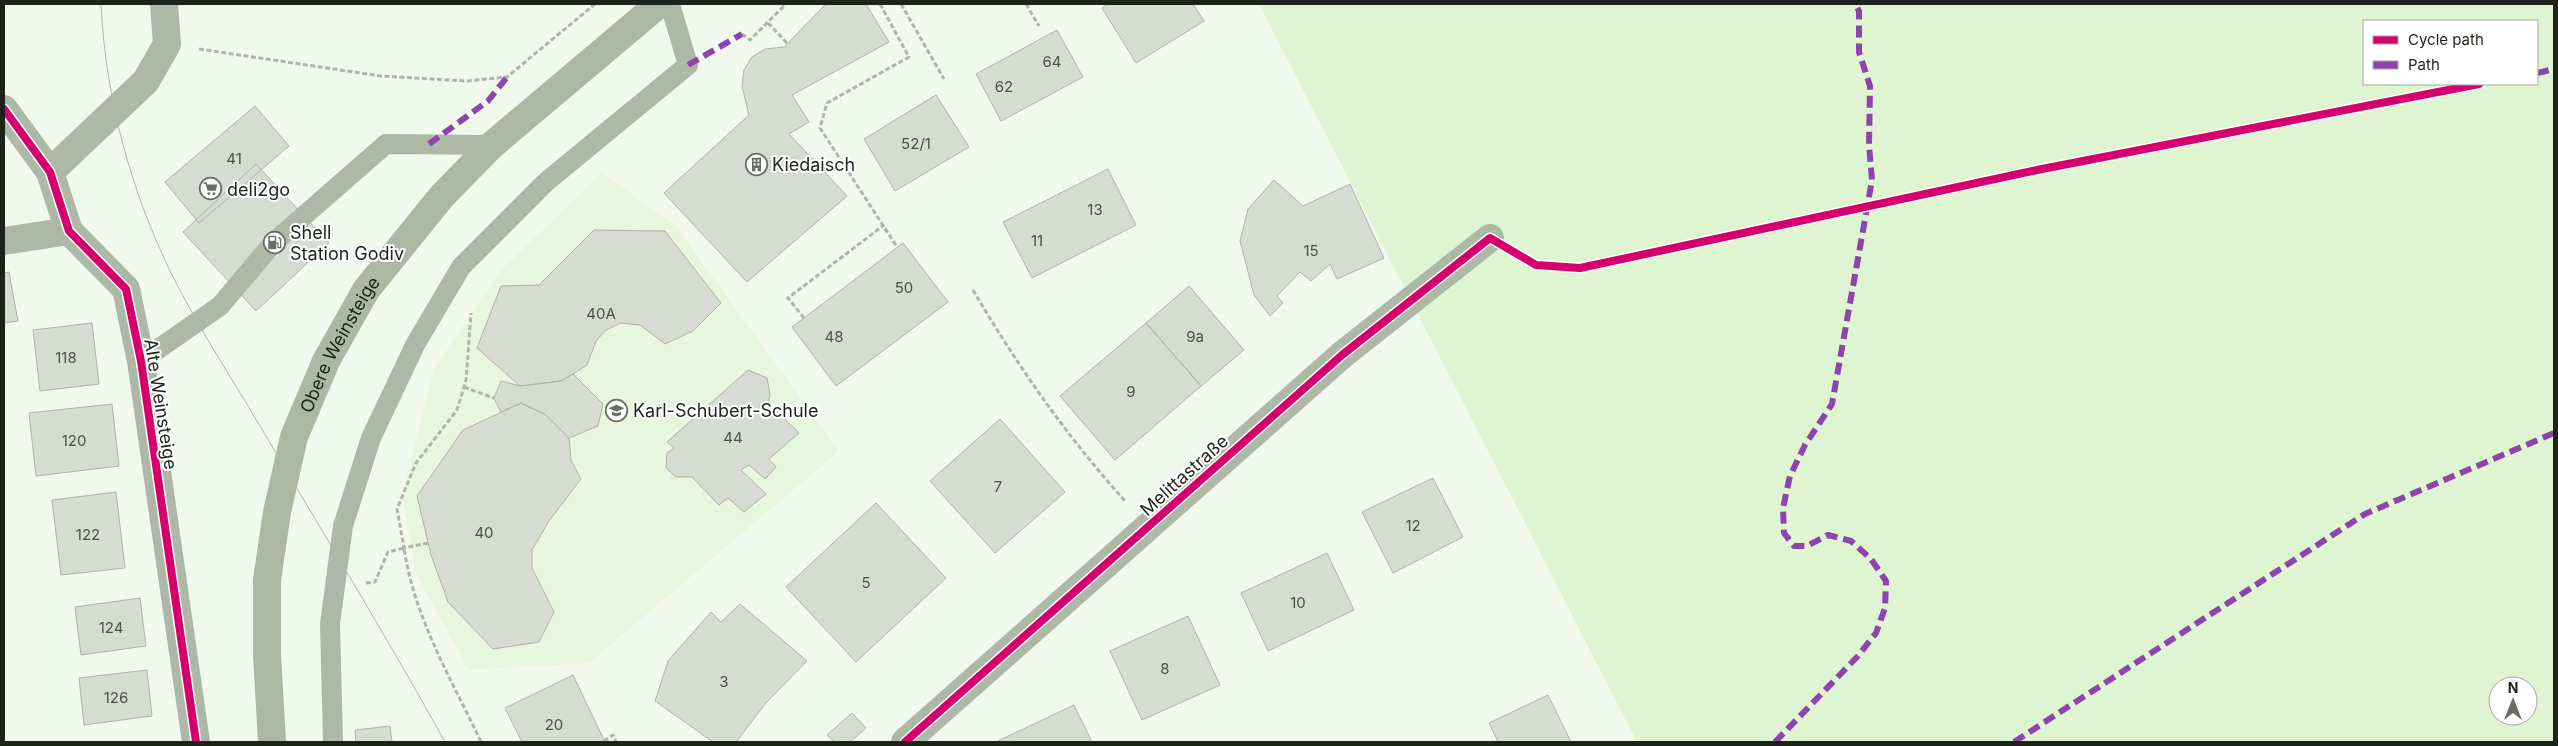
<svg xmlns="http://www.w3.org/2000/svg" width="2558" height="746" viewBox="0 0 2558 746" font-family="Inter,sans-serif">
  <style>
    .built { fill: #e7f6de }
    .green { fill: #dff5d1; fill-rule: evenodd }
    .building { fill: #d6dcd2; stroke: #adb4a9 }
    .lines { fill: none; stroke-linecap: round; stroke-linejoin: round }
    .path { stroke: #aeb6a9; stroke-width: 3; stroke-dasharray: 5 2.5; stroke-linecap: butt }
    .lane { stroke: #aeb8a7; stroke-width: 20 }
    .street { stroke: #aeb8a7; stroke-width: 28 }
    .primary { stroke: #adb8a4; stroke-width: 28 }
    .tram { stroke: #b0b8ab; stroke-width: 1 }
    .quiet { stroke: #8e44ad; stroke-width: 6; stroke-dasharray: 12 6; stroke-linecap: butt }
    .cycleway-casing { stroke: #fff; stroke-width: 11 }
    .cycleway { stroke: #d6006c; stroke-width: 8 }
    .labels { text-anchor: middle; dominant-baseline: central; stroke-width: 4; stroke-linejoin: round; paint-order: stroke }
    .number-label { font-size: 15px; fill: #4b5147 }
    .poi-label { font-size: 18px; fill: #1d2319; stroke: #fff; text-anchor: start }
    .street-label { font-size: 18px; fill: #1d2319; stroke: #fff }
  </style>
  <rect width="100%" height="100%" fill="#f1f9ed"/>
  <path class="built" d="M 602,173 L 675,225 L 839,451 L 589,663 L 469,670 L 416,574 L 402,494 L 434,369 L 499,272 Z"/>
  <path class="green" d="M 1259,4 L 2554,4 L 2554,742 L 1637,742 ZM 2364,21 L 2537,21 L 2537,84 L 2364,84 ZM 2498,686 L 2528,686 L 2528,716 L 2498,716 Z"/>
  <path class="building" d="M 826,4 L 866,4 L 889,42 L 792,95 L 809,122 L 789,134 L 847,196 L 747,282 L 664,193 L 749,115 L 742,86 L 744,70 L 752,57 L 765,49 L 784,47 Z
    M 1108,4 L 1193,4 L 1204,21 L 1136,63 L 1102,8 Z
    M 1057,30 L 1083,77 L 1001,121 L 976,74 Z
    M 936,95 L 969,147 L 895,191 L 864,139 Z
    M 255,106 L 289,146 L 199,223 L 165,182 Z
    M 256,164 L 329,243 L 256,311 L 183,232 Z
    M 1108,169 L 1136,225 L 1032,278 L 1003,222 Z
    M 1274,180 L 1303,206 L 1350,184 L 1384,258 L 1337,279 L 1330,264 L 1311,281 L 1300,272 L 1277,296 L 1283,303 L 1270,316 L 1254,295 L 1240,241 L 1248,209 Z
    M 594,230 L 665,231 L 721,303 L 693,331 L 665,344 L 640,325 L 621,323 L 606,330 L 596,341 L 587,365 L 573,374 L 561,381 L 520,386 L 477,348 L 501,286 L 539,285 Z
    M 903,243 L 948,302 L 836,386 L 792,327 Z
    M 9,272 L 18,321 L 4,323 L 4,273 Z
    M 1189,286 L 1244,350 L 1201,386 L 1146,323 Z
    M 92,323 L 99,384 L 40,391 L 33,330 Z
    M 1146,323 L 1201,386 L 1115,460 L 1060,396 Z
    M 748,370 L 767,378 L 770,395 L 768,403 L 799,433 L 769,459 L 776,467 L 765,479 L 749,465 L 741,470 L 766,494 L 744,512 L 728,498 L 719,505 L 692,477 L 676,477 L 666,468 L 667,453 L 674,448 L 667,442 Z
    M 573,374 L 603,404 L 598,426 L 569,438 L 546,415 L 521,403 L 501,412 L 494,398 L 501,381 L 520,386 L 561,381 Z
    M 521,403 L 546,415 L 569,438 L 571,460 L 581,479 L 549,521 L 532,550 L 532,568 L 554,612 L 539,642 L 493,649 L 448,602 L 431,555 L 417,496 L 463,430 Z
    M 112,404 L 119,466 L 36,476 L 29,413 Z
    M 1000,419 L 1065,492 L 995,553 L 930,481 Z
    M 1433,478 L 1463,537 L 1393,573 L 1362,512 Z
    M 116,492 L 125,568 L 61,575 L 52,500 Z
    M 876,503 L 946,578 L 856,662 L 786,587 Z
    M 1327,553 L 1354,610 L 1268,651 L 1241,593 Z
    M 140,598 L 146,646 L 81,655 L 75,607 Z
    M 740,604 L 807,661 L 765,704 L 736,742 L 713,742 L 655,701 L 668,661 L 711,612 L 721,622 Z
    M 1188,616 L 1220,685 L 1142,720 L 1110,651 Z
    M 147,670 L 152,716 L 84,725 L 79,678 Z
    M 573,675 L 605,742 L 522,742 L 505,708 Z
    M 1548,695 L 1571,742 L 1498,742 L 1489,723 Z
    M 1074,705 L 1092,742 L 999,742 L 998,741 Z
    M 852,713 L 866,728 L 850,742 L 834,742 L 827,735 Z
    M 390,726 L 392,742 L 356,742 L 355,730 Z"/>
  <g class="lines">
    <path class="path" d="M 880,4 L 909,57 L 827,103 L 820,128 L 897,247
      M 901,4 L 944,79
      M 1026,4 L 1039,26
      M 768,23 L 787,43
      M 742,34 L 750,40 L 785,5 L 783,4
      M 199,49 L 381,76 L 466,81 L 507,77 L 595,4
      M 973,290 C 1017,365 1067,437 1126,502
      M 804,318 L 788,298 L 884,225
      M 464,387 L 494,398
      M 428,543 L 404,548 L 397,509 L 416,463 L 457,410 L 466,380 L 471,313
      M 366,583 L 375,582 L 388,552 L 404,548 C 414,618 452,680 481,742
      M 604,741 L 613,735 L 616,742"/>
    <path class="lane" d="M 141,361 L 220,306 L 274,242 L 386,144 L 492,145
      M 333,742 L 330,624 L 343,526 L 371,438 L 415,345 L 461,267 L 546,182 L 688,65 L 670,4"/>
    <path class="street" d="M 4,109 L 50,172 L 69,231 L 126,289 L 141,361 L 196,742
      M 50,172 L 146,81 L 167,44 L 164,4
      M 4,241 L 69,231
      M 905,742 L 1342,355 L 1490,238"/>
    <path class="primary" id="s1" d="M 272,742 L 267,655 L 267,580 L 277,512 L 294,437 L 326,361 L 366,290 L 442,196 L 492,145 L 659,4"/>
    <path class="tram" d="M 101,4 C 106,110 137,214 189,307 C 212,349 239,390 263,431 C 324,535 387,637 445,742"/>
    <path class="quiet" d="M 688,65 L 742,34
      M 2537,73 L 2554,69
      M 429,144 L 488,101 L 507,77
      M 1775,742 L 1858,656 L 1876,633 L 1885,608 L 1886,581 L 1871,559 L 1851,541 L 1828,535 L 1807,546 L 1794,546 L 1784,533 L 1783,508 L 1790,476 L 1805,445 L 1832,404 L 1872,180 L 1869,145 L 1870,86 L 1859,52 L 1859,11 L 1855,4
      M 2014,742 L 2365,514 L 2554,433"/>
    <defs>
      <path id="cycleway" d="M 4,109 L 50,172 L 69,231 L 126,289 L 141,361 L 196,742
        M 905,742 L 1342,355 L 1490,238 L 1536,265 L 1580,268 L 2042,169 L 2479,84"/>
    </defs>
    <use href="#cycleway" class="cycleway-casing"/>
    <use href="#cycleway" class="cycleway"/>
  </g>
  <defs>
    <symbol id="building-ring" viewBox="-11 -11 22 22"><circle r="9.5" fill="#fff" stroke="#676e63" stroke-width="1.5"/><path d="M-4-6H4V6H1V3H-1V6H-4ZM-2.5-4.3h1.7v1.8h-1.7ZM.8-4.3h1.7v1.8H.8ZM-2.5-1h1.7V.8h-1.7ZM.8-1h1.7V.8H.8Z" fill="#676e63"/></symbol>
    <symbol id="supermarket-ring" viewBox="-11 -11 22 22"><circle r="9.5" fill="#fff" stroke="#676e63" stroke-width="1.5"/><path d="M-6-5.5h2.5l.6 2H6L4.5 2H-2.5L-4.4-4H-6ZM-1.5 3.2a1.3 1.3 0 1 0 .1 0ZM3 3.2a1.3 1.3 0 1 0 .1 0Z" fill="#676e63"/></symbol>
    <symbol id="fuel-ring" viewBox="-11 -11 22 22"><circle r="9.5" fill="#fff" stroke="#676e63" stroke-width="1.5"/><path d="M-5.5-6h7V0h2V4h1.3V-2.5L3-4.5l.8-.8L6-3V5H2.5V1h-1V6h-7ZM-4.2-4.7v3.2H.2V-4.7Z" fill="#676e63"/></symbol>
    <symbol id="school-ring" viewBox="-11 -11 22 22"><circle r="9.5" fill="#fff" stroke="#676e63" stroke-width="1.5"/><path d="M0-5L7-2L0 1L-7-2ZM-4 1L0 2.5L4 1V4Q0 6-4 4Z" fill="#676e63"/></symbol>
  </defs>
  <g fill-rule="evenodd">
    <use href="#building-ring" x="744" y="152" width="25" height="25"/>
    <use href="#supermarket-ring" x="198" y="176" width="25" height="25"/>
    <use href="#fuel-ring" x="262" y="230" width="25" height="25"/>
    <use href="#school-ring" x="604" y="398" width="25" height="25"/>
  </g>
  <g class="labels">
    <g class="number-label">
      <text x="1052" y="61">64</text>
      <text x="1004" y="86">62</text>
      <text x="916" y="143">52/1</text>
      <text x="234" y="158">41</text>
      <text x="1095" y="209">13</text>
      <text x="1037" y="240">11</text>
      <text x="1311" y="250">15</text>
      <text x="904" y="287">50</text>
      <text x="601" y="313">40A</text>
      <text x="834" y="336">48</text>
      <text x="1195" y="336">9a</text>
      <text x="66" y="357">118</text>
      <text x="1131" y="391">9</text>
      <text x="733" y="437">44</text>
      <text x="74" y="440">120</text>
      <text x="998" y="486">7</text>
      <text x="1413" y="525">12</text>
      <text x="484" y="532">40</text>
      <text x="88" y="534">122</text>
      <text x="866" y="582">5</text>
      <text x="1298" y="602">10</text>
      <text x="111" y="627">124</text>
      <text x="1165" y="668">8</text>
      <text x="724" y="681">3</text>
      <text x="116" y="697">126</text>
      <text x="554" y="724">20</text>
    </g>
    <g class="poi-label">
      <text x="772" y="164">Kiedaisch</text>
      <text x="227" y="189">deli2go</text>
      <text x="290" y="232">Shell<tspan x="290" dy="21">Station Godiv</tspan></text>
      <text x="633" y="410">Karl-Schubert-Schule</text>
    </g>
    <g class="street-label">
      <text stroke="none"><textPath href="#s1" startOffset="411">Obere Weinsteige</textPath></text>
      <text transform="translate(161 404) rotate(81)">Alte Weinsteige</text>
      <text transform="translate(1184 475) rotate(-42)">Melittastraße</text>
    </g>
  </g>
  <rect width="2558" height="746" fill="none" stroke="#1d2319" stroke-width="10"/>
  <rect x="2363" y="20" width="175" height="65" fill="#ffffff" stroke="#a5a7a3"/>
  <rect x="2373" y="36" width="25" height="8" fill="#d6006c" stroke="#a5a7a3"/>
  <text x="2408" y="45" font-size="15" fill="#1d2319">Cycle path</text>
  <rect x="2373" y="61" width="25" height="8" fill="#8e44ad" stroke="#a5a7a3"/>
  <text x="2408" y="70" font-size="15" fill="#1d2319">Path</text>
  <g transform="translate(2513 701)"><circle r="24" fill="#ffffff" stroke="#a5a7a3"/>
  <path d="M0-4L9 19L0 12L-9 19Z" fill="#676e63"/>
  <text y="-8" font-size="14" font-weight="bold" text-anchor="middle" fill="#1d2319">N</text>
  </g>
</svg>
